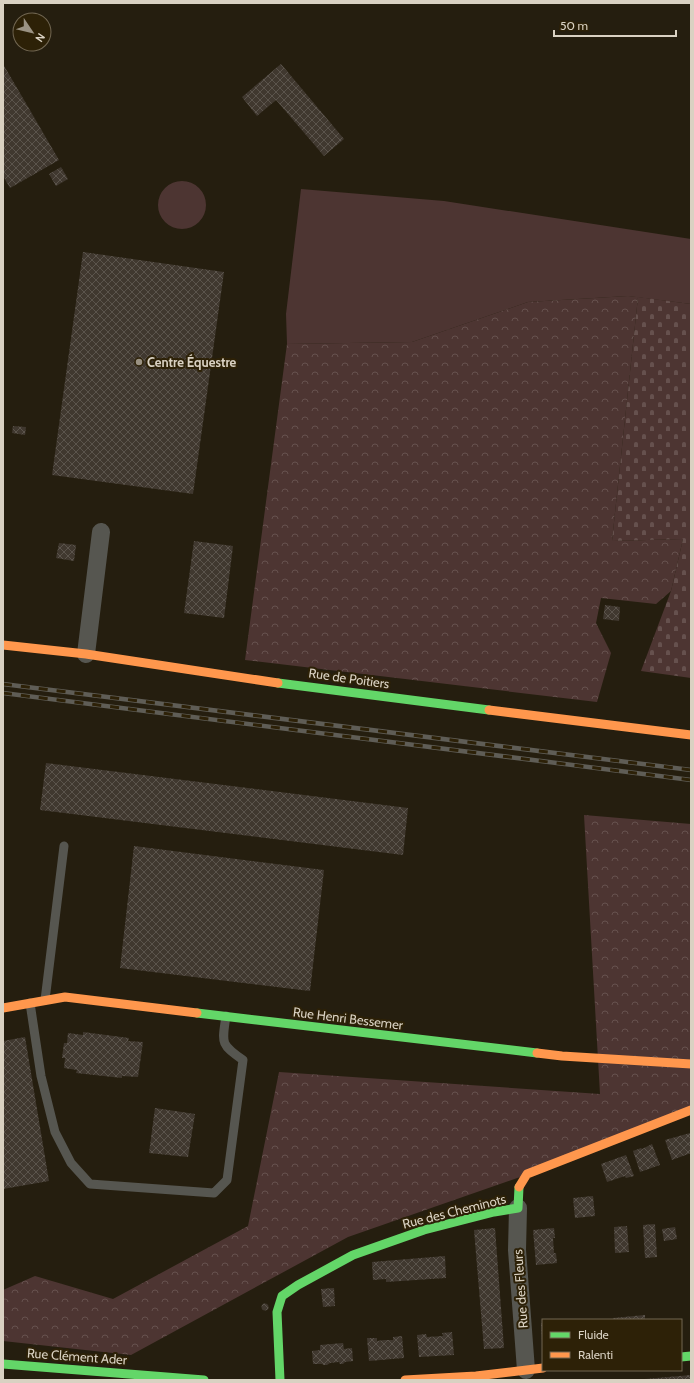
<svg xmlns="http://www.w3.org/2000/svg" width="694" height="1383" viewBox="0 0 694 1383" font-family="Cabin,sans-serif">
  <style>
    .green { fill: #4d3532 }
    .forest { fill: url(#forest-crowns) }
    .cemetery { fill: url(#cemetery-stones) }
    .building { fill: url(#building-cross-hatch) }
    .lines { fill: none; stroke-linecap: round; stroke-linejoin: round }
    .lane { stroke: #565650; stroke-width: 9 }
    .street { stroke: #565650; stroke-width: 18 }
    .fast { stroke: #63d668; stroke-width: 9 }
    .slow { stroke: #ff974d; stroke-width: 9 }
    .rail-casing { stroke: #5f5d56; stroke-width: 4.5 }
    .rail { stroke: #2d2107; stroke-width: 3; stroke-dasharray: 9; stroke-linecap: butt }
    .poi-dot { fill: #9a9283; stroke: #2d2107; stroke-width: 1.5 }
    .labels { text-anchor: middle; dominant-baseline: central; stroke-width: 4; stroke-linejoin: round; paint-order: stroke }
    .poi-label { font-size: 13px; font-weight: bold; fill: #d9d1c2; stroke: #2d2107; text-anchor: start }
    .street-label { font-size: 13px; fill: #d9d1c2; stroke: #2d2107 }
  </style>
  <defs>
    <pattern id="forest-crowns" width="20" height="18" patternUnits="userSpaceOnUse"><rect width="20" height="18" fill="#4d3532"/><path d="M2 6a3 3 0 1 1 6 0M12 15a3 3 0 1 1 6 0" fill="none" stroke="#66514e"/></pattern>
    <pattern id="cemetery-stones" width="16" height="16" patternUnits="userSpaceOnUse"><rect width="16" height="16" fill="#4d3532"/><path d="M2 7V4a2 2 0 0 1 4 0v3zM10 15v-3a2 2 0 0 1 4 0v3z" fill="#66514e"/></pattern>
    <pattern id="building-cross-hatch" width="8" height="8" patternUnits="userSpaceOnUse"><rect width="8" height="8" fill="#40382f"/><path d="M0 0l8 8M0 8l8-8" fill="none" stroke="#5b544c"/></pattern>
  </defs>
  <rect width="100%" height="100%" fill="#251e0f"/>
  <path class="green" d="M158 205a24 24 0 1 1 48 0a24 24 0 1 1-48 0Z
    M 301,189 L 444,201 L 691,239 L 691,304 L 628,296 L 528,302 L 412,342 L 287,344 L 286,314 Z"/>
  <path class="forest" d="M 628,296 L 638,297 L 612,541 L 683,539 L 671,591 L 656,604 L 601,598 L 596,623 L 611,653 L 597,702 L 245,660 L 287,344 L 412,342 L 528,302 Z
    M 584,815 L 691,824 L 691,1106 L 580,1156 L 348,1237 L 131,1355 L 3,1341 L 3,1290 L 35,1276 L 113,1299 L 248,1226 L 279,1072 L 600,1094 Z"/>
  <path class="cemetery" d="M 638,297 L 691,304 L 691,678 L 641,671 L 671,591 L 683,539 L 612,541 Z"/>
  <path class="building" d="M 3,64 L 59,160 L 10,188 L 3,176 Z
    M 281,64 L 344,139 L 324,156 L 276,100 L 257,116 L 242,97 Z
    M 61,167 L 68,179 L 56,186 L 49,174 Z
    M 83,252 L 224,272 L 193,494 L 52,475 Z
    M 13,426 L 26,427 L 25,435 L 12,433 Z
    M 194,541 L 233,546 L 224,618 L 184,613 Z
    M 59,543 L 76,545 L 74,561 L 56,558 Z
    M 605,605 L 620,607 L 619,621 L 603,619 Z
    M 46,763 L 408,808 L 403,855 L 40,810 Z
    M 134,846 L 324,870 L 310,991 L 120,968 Z
    M 83,1032 L 129,1038 L 128,1041 L 143,1042 L 138,1077 L 122,1076 L 122,1078 L 76,1073 L 77,1070 L 64,1068 L 65,1058 L 62,1058 L 64,1043 L 67,1043 L 68,1033 L 83,1035 Z
    M 25,1037 L 49,1181 L 3,1189 L 3,1041 Z
    M 155,1108 L 195,1114 L 188,1157 L 149,1153 Z
    M 690,1133 L 691,1137 L 691,1153 L 672,1160 L 665,1140 Z
    M 652,1144 L 660,1165 L 640,1172 L 633,1151 L 641,1148 L 642,1149 Z
    M 626,1155 L 634,1176 L 626,1178 L 625,1176 L 607,1182 L 601,1164 Z
    M 593,1196 L 595,1216 L 575,1218 L 573,1198 Z
    M 655,1224 L 657,1257 L 645,1258 L 643,1225 Z
    M 627,1226 L 629,1252 L 615,1253 L 614,1227 Z
    M 675,1227 L 677,1239 L 664,1241 L 662,1229 Z
    M 495,1228 L 504,1348 L 484,1349 L 474,1230 Z
    M 554,1228 L 555,1238 L 553,1238 L 554,1253 L 556,1253 L 557,1263 L 536,1265 L 533,1230 Z
    M 445,1256 L 446,1278 L 386,1282 L 386,1279 L 373,1280 L 372,1262 Z
    M 334,1288 L 335,1306 L 323,1307 L 321,1289 Z
    M261.5 1307a3.5 3.5 0 1 1 7 0a3.5 3.5 0 1 1-7 0Z
    M 645,1315 L 645,1320 L 613,1320 L 613,1318 Z
    M 541,1323 L 543,1323 L 543,1341 L 542,1341 Z
    M 452,1332 L 454,1355 L 419,1357 L 417,1335 L 426,1334 L 427,1337 L 443,1336 L 442,1333 Z
    M 402,1336 L 404,1358 L 369,1361 L 367,1338 L 377,1338 L 377,1341 L 384,1340 L 393,1340 L 393,1337 Z
    M 343,1343 L 344,1349 L 352,1348 L 353,1361 L 345,1362 L 343,1364 L 340,1364 L 339,1362 L 330,1363 L 327,1365 L 324,1365 L 322,1364 L 313,1364 L 312,1351 L 320,1350 L 320,1345 Z
    M 691,1375 L 691,1380 L 646,1380 L 645,1379 Z"/>
  <g class="lines">
    <path class="lane" d="M 45,1000 L 64,846
      M 30,1003 L 41,1076 L 55,1132 L 71,1163 L 90,1184 L 214,1193 L 227,1180 L 243,1060 C 220,1044 222,1043 226,1016"/>
    <path class="street" d="M 86,654 L 101,532
      M 518,1208 L 517,1250 L 526,1370"/>
    <path class="fast" d="M 278,683 L 489,710
      M 197,1013 L 537,1053
      M 681,1357 L 691,1356
      M 3,1364 L 204,1380
      M 280,1380 L 277,1312 L 282,1296 L 298,1285 L 353,1255 L 424,1230 L 494,1212 L 518,1208 L 519,1187"/>
    <path class="slow" d="M 3,645 L 86,654 L 278,683
      M 489,710 L 691,735
      M 3,1008 L 65,997 L 197,1013
      M 537,1053 L 562,1056 L 691,1064
      M 519,1187 L 527,1174 L 691,1110
      M 405,1380 L 476,1376 L 543,1368"/>
    <defs>
      <path id="rail" d="M 3,684 L 691,770
        M 3,693 L 691,780"/>
    </defs>
    <use href="#rail" class="rail-casing"/>
    <use href="#rail" class="rail"/>
  </g>
  <circle class="poi-dot" cx="139" cy="362" r="4"/>
  <g class="labels">
    <g class="poi-label">
      <text x="147" y="362">Centre Équestre</text>
    </g>
    <g class="street-label">
      <text transform="translate(349 678) rotate(8)">Rue de Poitiers</text>
      <text transform="translate(348 1018) rotate(7)">Rue Henri Bessemer</text>
      <text transform="translate(454 1211) rotate(-14)">Rue des Cheminots</text>
      <text transform="translate(520 1289) rotate(-94)">Rue des Fleurs</text>
      <text transform="translate(77 1356) rotate(4)">Rue Clément Ader</text>
    </g>
  </g>
  <rect width="694" height="1383" fill="none" stroke="#d9d1c2" stroke-width="8"/>
  <rect x="542" y="1319" width="140" height="52" fill="#2d2107" stroke="#726752"/>
  <rect x="550" y="1332" width="20" height="6" fill="#63d668" stroke="#726752"/>
  <text x="578" y="1339" font-size="12" fill="#d9d1c2">Fluide</text>
  <rect x="550" y="1352" width="20" height="6" fill="#ff974d" stroke="#726752"/>
  <text x="578" y="1359" font-size="12" fill="#d9d1c2">Ralenti</text>
  <g transform="translate(32 32) rotate(125)"><circle r="19" fill="#2d2107" stroke="#726752"/>
  <path d="M0-3L7 15L0 10L-7 15Z" fill="#9a9283"/>
  <text y="-6" font-size="11" font-weight="bold" text-anchor="middle" fill="#d9d1c2">N</text>
  </g>
  <path d="M554 30v6h122v-6" fill="none" stroke="#d9d1c2" stroke-width="2"/>
  <text x="560" y="30" font-size="12" fill="#d9d1c2" stroke="#2d2107" stroke-width="3" paint-order="stroke">50 m</text>
</svg>
